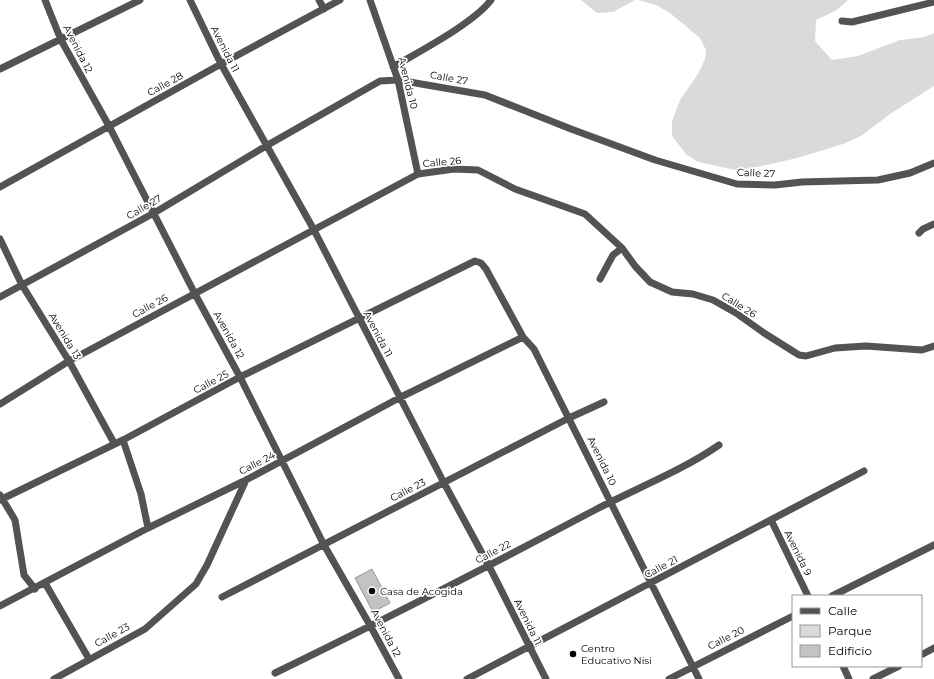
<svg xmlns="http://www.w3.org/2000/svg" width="934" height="679" viewBox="0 0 934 679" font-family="Montserrat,sans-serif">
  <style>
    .green { fill: #dadada }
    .building { fill: #c3c3c3; stroke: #979797 }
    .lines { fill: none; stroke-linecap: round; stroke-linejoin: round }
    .minor { stroke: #535353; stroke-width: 7 }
    .poi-dot { fill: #000; stroke: #fff; stroke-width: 1.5 }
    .labels { text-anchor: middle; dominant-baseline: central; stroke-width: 3.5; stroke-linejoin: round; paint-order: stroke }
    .street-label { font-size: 10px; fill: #000; stroke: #fff }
    .poi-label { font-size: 10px; fill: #000; stroke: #fff; text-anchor: start }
  </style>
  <rect width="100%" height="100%" fill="#fff"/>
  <path class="green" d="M 581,0 L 635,0 L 613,12 L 597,13 Z
    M 638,0 L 848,0 L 837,10 L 816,20 L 815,41 L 832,60 L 858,56 L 900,40 L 924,37 L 934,33 L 934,86 L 890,114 L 861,136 L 843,144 L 797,158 L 757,167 L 736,170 L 698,162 L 686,154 L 672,136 L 672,121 L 680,100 L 698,74 L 705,59 L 706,50 L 700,38 L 670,13 L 656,5 Z"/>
  <path class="building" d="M 372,569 L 390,603 L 373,612 L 355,578 Z"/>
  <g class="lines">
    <path class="minor" d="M 45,0 L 61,40 L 109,126 L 195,294 L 240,377 L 324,545 L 371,627 L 399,679
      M 190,0 L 221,64 L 314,230 L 444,483 L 489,566 L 546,679
      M 319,0 L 324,9
      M 370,0 L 398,80 L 418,174
      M 842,21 L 852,22 L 934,2
      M 393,67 C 420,51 474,23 491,0
      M 0,69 L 140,0
      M 0,187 L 221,64 L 340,0
      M 919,233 L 923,229 L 934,224
      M 0,239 L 22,285 L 69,361 L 114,443
      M 600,279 L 613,255 L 622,248
      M 0,297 L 154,213 L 266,146 L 380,81 L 398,80 L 485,95 L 571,129 L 655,160 L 737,184 L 775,185 L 802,182 L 878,180 L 910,173 L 934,163
      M 0,404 L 69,361 L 418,174 L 454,169 L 478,170 L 515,189 L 585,214 L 622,248 L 635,266 L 650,282 L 672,292 L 693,294 L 713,300 L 736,313 L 764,333 L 799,355 L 806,356 L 835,348 L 866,346 L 922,350 L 934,346
      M 123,440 L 141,494 L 148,528
      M 0,495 L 15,520 L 24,575 L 35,589
      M 0,500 L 123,440 L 240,377 L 475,261 L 481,263 L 486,269 L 523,337 L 534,349 L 699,679
      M 771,520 L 808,596
      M 45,583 L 89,659
      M 832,596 L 934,545
      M 222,597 L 569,418 L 604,402
      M 0,606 L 148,528 L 246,480 L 401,397 L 523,337
      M 921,655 L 934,648
      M 843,666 L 849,679
      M 275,673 C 382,621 487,567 593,511 C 634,489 680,472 719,445
      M 54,679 L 145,629 L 196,584 L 207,565 L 246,480
      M 467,679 L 864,471
      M 669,679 L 793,616
      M 873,679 L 899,666"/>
  </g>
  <g class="poi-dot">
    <circle cx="372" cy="591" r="4"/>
    <circle cx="573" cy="654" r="4"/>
  </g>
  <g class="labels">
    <g class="street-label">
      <text transform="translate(78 49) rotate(63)">Avenida 12</text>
      <text transform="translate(225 49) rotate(63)">Avenida 11</text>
      <text transform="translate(449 78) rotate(10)">Calle 27</text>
      <text transform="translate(408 83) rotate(76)">Avenida 10</text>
      <text transform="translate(165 84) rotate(-29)">Calle 28</text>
      <text transform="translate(442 162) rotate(-5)">Calle 26</text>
      <text transform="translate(756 173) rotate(2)">Calle 27</text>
      <text transform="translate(144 207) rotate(-30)">Calle 27</text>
      <text transform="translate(739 305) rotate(32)">Calle 26</text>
      <text transform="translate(150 306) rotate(-28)">Calle 26</text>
      <text transform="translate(378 334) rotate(62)">Avenida 11</text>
      <text transform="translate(229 335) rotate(61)">Avenida 12</text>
      <text transform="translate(65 336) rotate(59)">Avenida 13</text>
      <text transform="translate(211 382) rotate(-28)">Calle 25</text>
      <text transform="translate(602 461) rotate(64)">Avenida 10</text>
      <text transform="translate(257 463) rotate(-27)">Calle 24</text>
      <text transform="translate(408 490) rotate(-27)">Calle 23</text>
      <text transform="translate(493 552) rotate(-28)">Calle 22</text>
      <text transform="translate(798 553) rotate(64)">Avenida 9</text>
      <text transform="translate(661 567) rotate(-28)">Calle 21</text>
      <text transform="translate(528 622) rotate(64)">Avenida 11</text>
      <text transform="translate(386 633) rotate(62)">Avenida 12</text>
      <text transform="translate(112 635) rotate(-29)">Calle 23</text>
      <text transform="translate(726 638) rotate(-27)">Calle 20</text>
    </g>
    <g class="poi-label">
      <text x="380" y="591">Casa de Acogida</text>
      <text x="581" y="648">Centro<tspan x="581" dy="12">Educativo Nisi</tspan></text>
    </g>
  </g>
  <rect x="792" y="595" width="130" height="72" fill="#ffffff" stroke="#999999"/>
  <rect x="800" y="608" width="20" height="6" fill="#535353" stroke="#999999"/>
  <text x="828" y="615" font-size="12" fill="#000000">Calle</text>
  <rect x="800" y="625" width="20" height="12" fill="#dadada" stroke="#999999"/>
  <text x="828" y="635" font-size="12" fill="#000000">Parque</text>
  <rect x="800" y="645" width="20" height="12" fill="#c3c3c3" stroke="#999999"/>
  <text x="828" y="655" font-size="12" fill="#000000">Edificio</text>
</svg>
